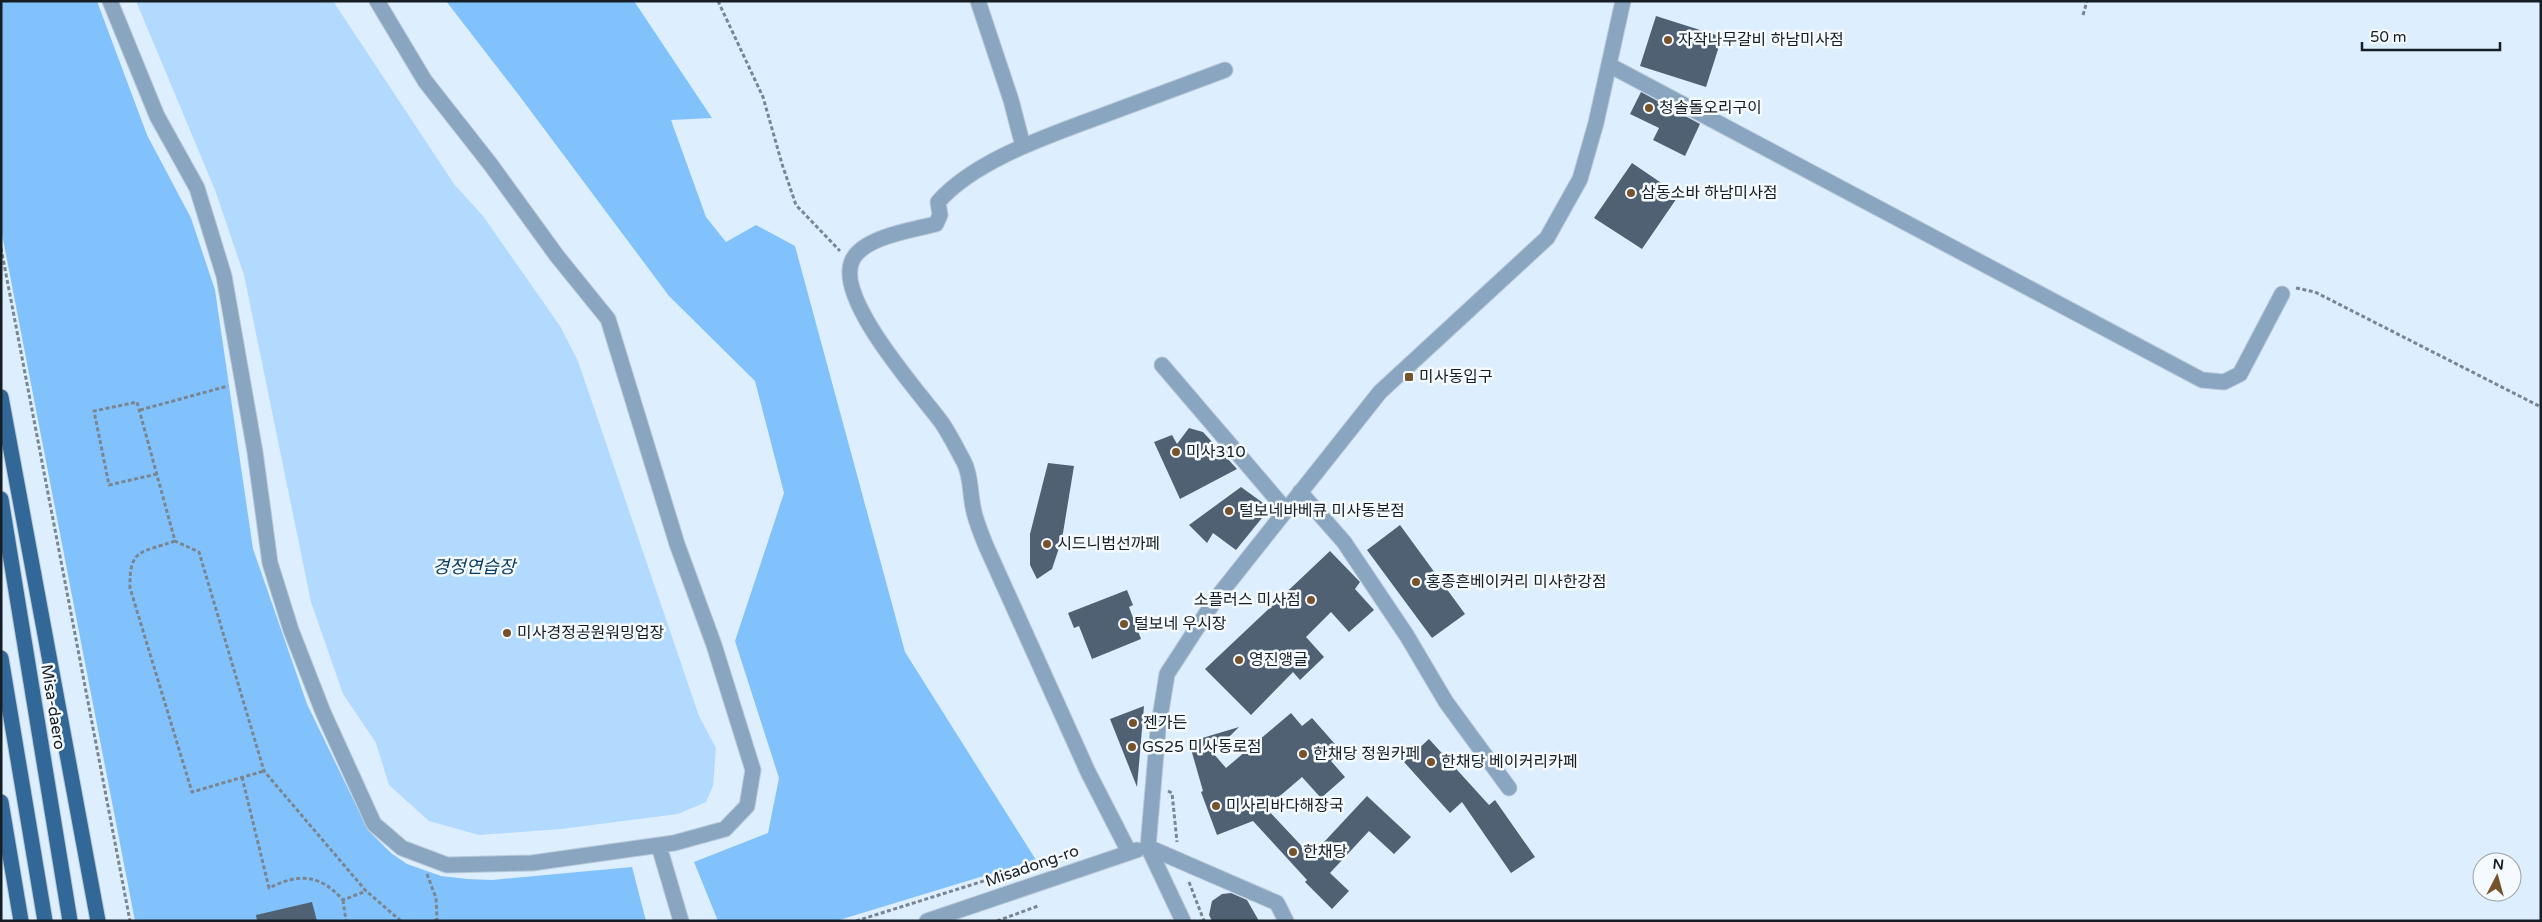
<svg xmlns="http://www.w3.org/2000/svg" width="2542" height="922" viewBox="0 0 2542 922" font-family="'Varela Round','Noto Sans KR',sans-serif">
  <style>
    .green { fill: #82c2fc }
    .water { fill: #b2daff }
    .building { fill: #4f6173 }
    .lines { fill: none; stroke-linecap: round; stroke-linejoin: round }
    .minor-casing { stroke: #b9c9d8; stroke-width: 17 }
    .major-casing { stroke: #b9c9d8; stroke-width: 17 }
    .path { stroke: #798692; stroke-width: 3; stroke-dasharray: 4 2.5; stroke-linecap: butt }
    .minor { stroke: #89a5c0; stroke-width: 15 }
    .major { stroke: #326897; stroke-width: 15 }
    .poi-dot { fill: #77532c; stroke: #f5fafe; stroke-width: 2 }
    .labels { text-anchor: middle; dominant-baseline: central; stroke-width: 5; stroke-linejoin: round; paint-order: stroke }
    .poi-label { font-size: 16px; fill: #161e25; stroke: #f5fafe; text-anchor: start }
    .street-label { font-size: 16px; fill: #161e25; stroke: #f5fafe }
    .water-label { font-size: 18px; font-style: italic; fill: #083c62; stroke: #f5fafe }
  </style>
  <rect width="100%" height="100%" fill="#def"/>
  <path class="green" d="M 1,1 L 97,1 L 147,135 L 191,218 L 215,290 L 253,549 L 307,704 L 368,830 L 391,853 L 407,864 L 441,876 L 467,879 L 492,880 L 632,867 L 646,921 L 135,921 L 1,229 Z
    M 446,1 L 634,1 L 712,118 L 671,120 L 706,217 L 726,242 L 756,225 L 795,246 L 905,652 L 1036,860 L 836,921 L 718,921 L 694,862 L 768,833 L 779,778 L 735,641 L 784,493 L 755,381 L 669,296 L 518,94 Z"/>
  <path class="water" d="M 136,1 L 333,1 L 454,184 L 483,216 L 560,326 L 578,361 L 699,716 L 716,748 L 713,786 L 706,802 L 678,814 L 561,829 L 479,835 L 429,821 L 389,785 L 376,743 L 343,694 L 311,602 L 244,275 L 215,190 Z"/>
  <path class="building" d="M 1656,16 L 1722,37 L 1706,87 L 1640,66 Z
    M 1641,92 L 1700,124 L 1685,156 L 1653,140 L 1659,128 L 1630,114 Z
    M 1632,163 L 1679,195 L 1642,249 L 1594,218 Z
    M 1189,428 L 1203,432 L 1237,469 L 1180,499 L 1154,442 L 1172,435 L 1177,444 Z
    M 1048,463 L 1074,466 L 1062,539 L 1052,569 L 1037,579 L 1030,565 L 1030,534 Z
    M 1241,487 L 1270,508 L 1236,550 L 1213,533 L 1207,543 L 1189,525 Z
    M 1400,525 L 1465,614 L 1432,638 L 1367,550 Z
    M 1330,551 L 1360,582 L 1355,589 L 1374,610 L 1349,632 L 1331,612 L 1306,637 L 1324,657 L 1300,680 L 1293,672 L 1251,715 L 1205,669 Z
    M 1127,590 L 1133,605 L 1129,607 L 1141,639 L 1092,659 L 1079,626 L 1074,628 L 1068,613 Z
    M 1144,706 L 1137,787 L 1110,719 Z
    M 1291,713 L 1302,726 L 1312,718 L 1342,752 L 1331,761 L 1345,777 L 1321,798 L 1302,777 L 1266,808 L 1311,856 L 1367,796 L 1411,837 L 1394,854 L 1369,831 L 1330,873 L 1349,891 L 1332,909 L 1305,882 L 1307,880 L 1253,821 L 1217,835 L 1201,792 L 1203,791 L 1189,742 L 1239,727 L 1213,753 L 1226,768 Z
    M 1429,739 L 1489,805 L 1495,800 L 1535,857 L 1511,873 L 1462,802 L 1450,813 L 1404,762 Z
    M 1231,893 L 1247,900 L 1259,921 L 1212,921 L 1209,915 L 1212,901 L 1222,894 Z
    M 312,902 L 317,921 L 257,921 L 256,915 Z"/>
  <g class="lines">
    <defs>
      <path id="minor" d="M 110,1 L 157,116 L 197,188 L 224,276 L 255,452 L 270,563 L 291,630 L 323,712 L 374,824 L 402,848 L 447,865 L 532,863 L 674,843 L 725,829 L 747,806 L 753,770 L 714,645 L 677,544 L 608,319 L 557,256 L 491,165 L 425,81 L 377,1
        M 978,1 L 1011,100 L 1023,146
        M 1609,65 L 2202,380 L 2224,382 L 2240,374 L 2282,294
        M 1162,365 L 1286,510
        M 1300,492 L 1344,542 L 1407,636 L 1446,702 L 1509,788
        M 659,846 L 681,921
        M 1148,847 L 1277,903 L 1286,921
        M 1129,852 L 1088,772 L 986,546 C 981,533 975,520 973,507 C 970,493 971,475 964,462 C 957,449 950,435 942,423 C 919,392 835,299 852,261 C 862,237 913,230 936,224 L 940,215 L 938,202 C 974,161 1045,137 1096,118 C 1139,102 1182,86 1225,70
        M 927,921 L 1137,850
        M 1183,921 L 1148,847 L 1158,730 L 1167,674 L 1215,600 L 1380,392 L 1547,238 L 1580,179 L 1596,123 L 1623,1"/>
      <path id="major" d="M 1,397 L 98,921
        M 1,499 L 70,921
        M 1,658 L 45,921
        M 1,802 L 21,921"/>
    </defs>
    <use href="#minor" class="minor-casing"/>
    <use href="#major" class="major-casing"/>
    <path class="path" d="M 718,1 L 763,97 L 782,164 L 796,205 L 840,251
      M 2083,15 L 2087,1
      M 1,248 L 130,921
      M 2296,288 L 2315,292 L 2541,407
      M 140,410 L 228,386
      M 157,474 L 109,485 L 94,411 L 137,402 L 175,541 L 199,552 L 264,771 L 366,891 L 401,921
      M 175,541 C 141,553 129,548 130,588 L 192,792 L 264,771
      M 242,777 L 269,888 C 299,873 320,874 343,900 L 366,891
      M 1168,791 L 1172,793 L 1177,842
      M 427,874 L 436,898 L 437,919 L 434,921
      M 1189,882 L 1204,921
      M 343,900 L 346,921
      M 856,921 L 1022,869
      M 997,921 L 1038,906"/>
    <use href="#minor" class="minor"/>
    <use href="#major" class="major"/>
  </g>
  <g class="poi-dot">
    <circle cx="1668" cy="40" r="5"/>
    <circle cx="1649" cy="108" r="5"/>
    <circle cx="1631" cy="193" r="5"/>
    <rect x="1404" y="372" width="10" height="10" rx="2.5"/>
    <circle cx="1176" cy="452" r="5"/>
    <circle cx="1229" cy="511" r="5"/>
    <circle cx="1047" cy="544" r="5"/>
    <circle cx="1416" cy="582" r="5"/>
    <circle cx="1311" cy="600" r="5"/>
    <circle cx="1124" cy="624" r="5"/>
    <circle cx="507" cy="633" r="5"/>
    <circle cx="1239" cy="660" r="5"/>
    <circle cx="1133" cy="723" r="5"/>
    <circle cx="1132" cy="747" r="5"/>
    <circle cx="1303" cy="754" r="5"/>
    <circle cx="1431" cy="762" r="5"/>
    <circle cx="1216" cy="806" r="5"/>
    <circle cx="1293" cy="852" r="5"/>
  </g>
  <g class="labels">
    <g class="poi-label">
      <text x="1678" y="40">자작나무갈비 하남미사점</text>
      <text x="1659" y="108">청솔돌오리구이</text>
      <text x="1641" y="193">삼동소바 하남미사점</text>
      <text x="1419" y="377">미사동입구</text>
      <text x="1186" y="452">미사310</text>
      <text x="1239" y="511">털보네바베큐 미사동본점</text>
      <text x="1057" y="544">시드니범선까페</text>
      <text x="1426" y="582">홍종흔베이커리 미사한강점</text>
      <text x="1301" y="600" text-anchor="end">소플러스 미사점</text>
      <text x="1134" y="624">털보네 우시장</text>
      <text x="517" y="633">미사경정공원워밍업장</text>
      <text x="1249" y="660">영진앵글</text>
      <text x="1143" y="723">젠가든</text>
      <text x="1142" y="747">GS25 미사동로점</text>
      <text x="1313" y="754">한채당 정원카페</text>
      <text x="1441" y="762">한채당 베이커리카페</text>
      <text x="1226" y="806">미사리바다해장국</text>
      <text x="1303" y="852">한채당</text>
    </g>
    <g class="street-label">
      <text transform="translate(53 707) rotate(81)">Misa-daero</text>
      <text transform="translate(1032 866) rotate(-19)">Misadong-ro</text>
    </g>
    <g class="water-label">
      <text x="474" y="567">경정연습장</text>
    </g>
  </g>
  <rect width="2542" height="922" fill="none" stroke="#161e25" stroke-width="5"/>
  <g transform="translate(2497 877) rotate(6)"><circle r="24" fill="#f5fafe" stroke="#9ca2a7"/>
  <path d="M0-4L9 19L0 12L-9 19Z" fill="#77532c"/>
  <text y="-8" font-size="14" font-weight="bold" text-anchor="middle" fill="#161e25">N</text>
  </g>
  <path d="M2362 42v8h138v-8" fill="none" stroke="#161e25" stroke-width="2.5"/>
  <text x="2370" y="42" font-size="15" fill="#161e25" stroke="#f5fafe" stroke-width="4" paint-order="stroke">50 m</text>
</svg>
